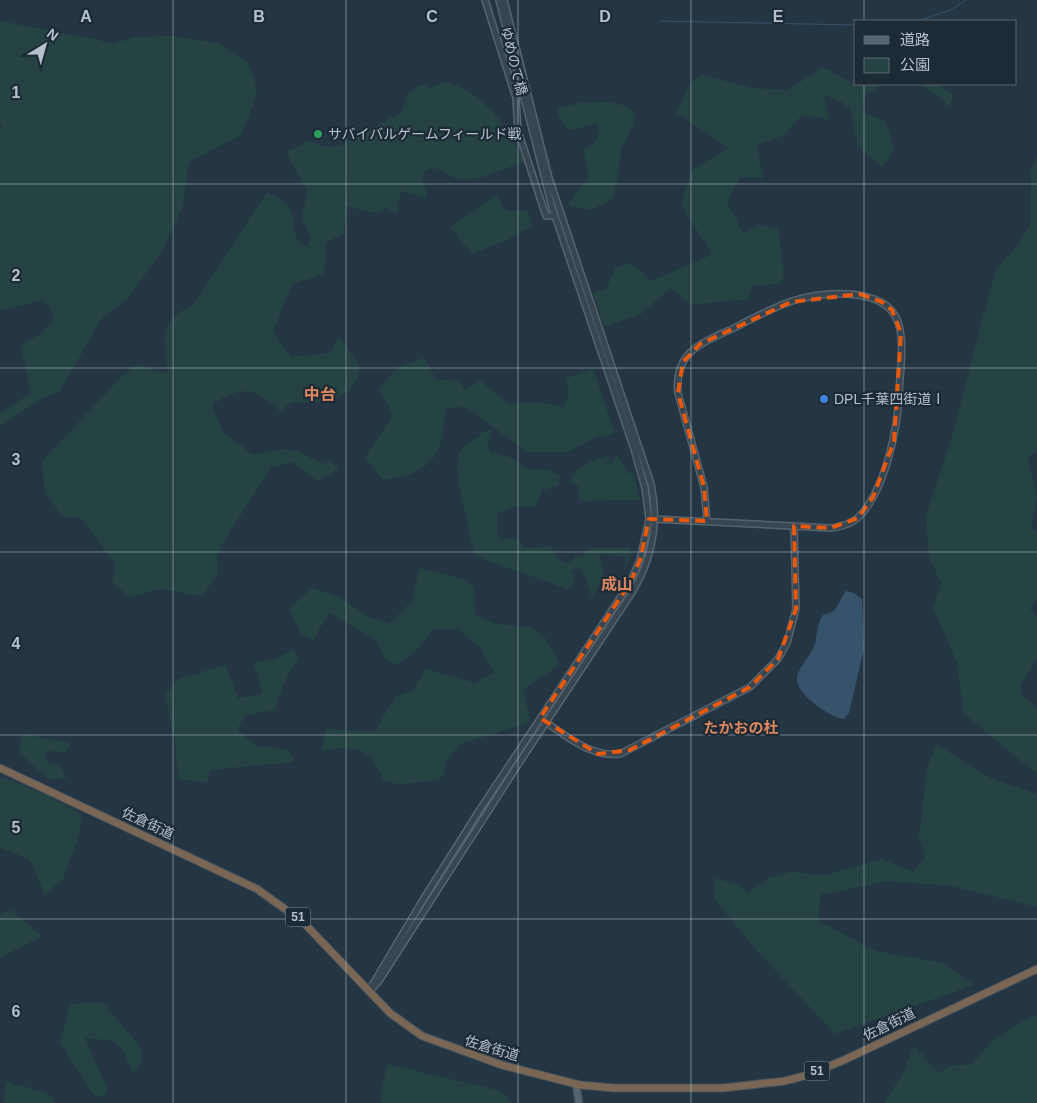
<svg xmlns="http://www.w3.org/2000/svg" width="1037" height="1103" viewBox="0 0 1037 1103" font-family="Helvetica,'Noto Sans JP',sans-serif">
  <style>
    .green { fill: #264343 }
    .water { fill: #36536b }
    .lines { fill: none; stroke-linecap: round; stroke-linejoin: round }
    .stream { stroke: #36536b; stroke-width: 1 }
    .minor-casing { stroke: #56646f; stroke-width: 8 }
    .major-casing { stroke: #45525e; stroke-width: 9 }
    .highway-casing { stroke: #43515c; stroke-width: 9 }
    .minor { stroke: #384652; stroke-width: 5 }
    .major { stroke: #566572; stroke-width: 6 }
    .highway { stroke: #796655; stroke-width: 7 }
    .marked { fill: none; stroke: #e8590c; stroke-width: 4; stroke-dasharray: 10 6; stroke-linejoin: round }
    .grid { fill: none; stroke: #b5c1cc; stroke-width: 1; stroke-opacity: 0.55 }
    .leisure-dot { fill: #2e9e5b; stroke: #1d2b37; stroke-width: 2 }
    .shop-dot { fill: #3f7fe0; stroke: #1d2b37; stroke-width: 2 }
    .labels { text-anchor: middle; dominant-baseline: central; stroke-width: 4.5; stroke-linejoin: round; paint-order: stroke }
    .shield { fill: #1d2b37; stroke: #87949f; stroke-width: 1 }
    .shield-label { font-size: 12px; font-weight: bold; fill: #b5c1cc }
    .street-label { font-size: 14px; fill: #b5c1cc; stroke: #1d2b37 }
    .poi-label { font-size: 14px; fill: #b5c1cc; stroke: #1d2b37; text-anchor: start }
    .neighbourhood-label { font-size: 15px; font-weight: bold; fill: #de875f; stroke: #1d2b37 }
    .quarter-label { font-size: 16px; font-weight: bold; fill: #de875f; stroke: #1d2b37 }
    .grid-label { font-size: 16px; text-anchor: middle; font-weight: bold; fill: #b5c1cc; stroke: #1d2b37; stroke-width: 4.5; stroke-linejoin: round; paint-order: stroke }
  </style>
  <rect width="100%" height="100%" fill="#243543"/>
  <path class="green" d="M 0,21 L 95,39 L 112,44 L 135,37 L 171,36 L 218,43 L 246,61 L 254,76 L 257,95 L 241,135 L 189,162 L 183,205 L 163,250 L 127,299 L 102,318 L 60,391 L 43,398 L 0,426 L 0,413 L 31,393 L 21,345 L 41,334 L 54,319 L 50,308 L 41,301 L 0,310 L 0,130 L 3,128 L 0,124 Z
    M 823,67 L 858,86 L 860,84 L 882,84 L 865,96 L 862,112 L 886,122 L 894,150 L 882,167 L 858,146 L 851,109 L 840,101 L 824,95 L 829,120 L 802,115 L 784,135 L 757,145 L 763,178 L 740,177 L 727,203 L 744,234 L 758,224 L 778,229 L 784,271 L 783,280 L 778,284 L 753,286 L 748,299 L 691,305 L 671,288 L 641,314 L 604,327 L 593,293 L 606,289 L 615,269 L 626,263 L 635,266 L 651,281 L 713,254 L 686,214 L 682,202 L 691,171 L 728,148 L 677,113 L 690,83 L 702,75 L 752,88 L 788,90 Z
    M 443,82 C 484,89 507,128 525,162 C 505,167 474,186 453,177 C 447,174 441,170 435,168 L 426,170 L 422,178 L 428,198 L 401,191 L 397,214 L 386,207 L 380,212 L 369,212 L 347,206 L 343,234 L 326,243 L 324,274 L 292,284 L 273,331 L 291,357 L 330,353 L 339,336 L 360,366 C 356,402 321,404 292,402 L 280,411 C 254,387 242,385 212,405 L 224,433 L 253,455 C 287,447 291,445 322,464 L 331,462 L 339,469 L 318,481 L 292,462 L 271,468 L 222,544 L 217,558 L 217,575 L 202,596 C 187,595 174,589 159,590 C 150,590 139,596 129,597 L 112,581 L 115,564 L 82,519 L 62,516 L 45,493 L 42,461 L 126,372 L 138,364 L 155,371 L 168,373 C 165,340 157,321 193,305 L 267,192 C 298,207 289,210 297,239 L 307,247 L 311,238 L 302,220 L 307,191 L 286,152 L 309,141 L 324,146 L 340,146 L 402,112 L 408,93 L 423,84 L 429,89 Z
    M 918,84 L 939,84 L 953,95 L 950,107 L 941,98 Z
    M 607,102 L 627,106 L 635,113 L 633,126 L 622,148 L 614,198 L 592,210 L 567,205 L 589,176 L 583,150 L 595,142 L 600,133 L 597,123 L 573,130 L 565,128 L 556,108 L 580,103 Z
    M 1037,154 L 1037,450 L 1028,457 L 1037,498 L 1031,527 L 1037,531 L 1037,600 L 1030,609 L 1037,617 L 1037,659 L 1021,685 L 1021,694 L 1037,708 L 1037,774 L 963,713 L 957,663 L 933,608 L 941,583 L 929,557 L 926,516 L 952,437 L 995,271 L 1019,243 L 1031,224 L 1031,171 Z
    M 496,195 L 507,211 L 528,211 L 532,226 L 505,241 L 472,254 L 450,227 Z
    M 424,358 L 436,379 L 459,381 L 465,390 L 480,380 L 508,404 L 540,402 L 563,407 L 568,396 L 567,378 L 593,369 L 615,433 L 593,439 L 568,452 L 527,452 L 466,407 L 447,408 C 443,421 444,438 438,450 C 429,470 402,480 382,479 L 365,457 L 393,415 L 379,389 L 398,367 Z
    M 492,429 L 488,444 L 490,452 L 512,458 L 529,470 L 549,470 L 560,476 L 558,485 L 542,491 L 536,506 L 518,506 L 497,513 L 497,534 L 501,539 L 518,539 L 524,549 L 550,546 L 560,560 L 567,563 L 573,560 L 574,557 L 582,556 L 589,548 L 629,548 L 632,554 L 625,569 L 625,556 L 599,554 L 604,576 L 592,597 L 581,568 L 571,570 L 576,580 L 567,589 L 475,556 C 471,536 453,474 458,457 C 462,446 470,441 480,436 L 481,433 Z
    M 609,456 L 608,465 L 618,456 L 628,473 L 634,473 L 640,500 L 579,501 L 578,486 L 570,482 C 576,466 594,459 609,456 Z
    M 419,568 L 463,579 L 474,587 L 475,615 L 496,624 L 530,627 L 544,636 L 560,663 C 549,675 532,679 523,692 L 530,719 L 529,723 L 460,744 L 446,761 L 444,774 L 438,781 L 399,784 L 383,781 C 372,746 355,746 322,750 L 325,729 L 374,732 L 396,696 L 412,691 L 426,669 L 475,683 L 494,672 L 481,649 L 458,629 L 434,629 L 414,653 L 395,665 L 385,659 L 375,640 L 330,613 L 319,629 L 314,640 L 301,635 L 289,609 L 312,588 L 338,596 L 367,616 L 389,624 L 413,600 Z
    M 293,649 L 299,659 C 286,675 280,690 276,710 L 245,715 L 237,730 L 256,745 L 290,751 L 294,762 L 210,770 L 207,783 L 178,779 L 175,743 L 165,695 L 178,679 L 226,665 L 238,698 L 262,694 L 254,663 L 276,659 Z
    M 22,734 L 71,743 L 66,752 L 44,751 L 47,762 L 59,765 L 67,778 L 48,779 L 19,752 Z
    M 936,744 L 990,778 L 1037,794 L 1037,907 L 951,886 L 887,881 L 820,895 L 819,921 L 876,951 L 943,963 L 974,985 L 835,1034 L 759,953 L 715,900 L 713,878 L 739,885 L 748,893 L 769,878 L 792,872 L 824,875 L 882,859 L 913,872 L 925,858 L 919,836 L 928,766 Z
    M 0,776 L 45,794 L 81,814 L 80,833 L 63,879 L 45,895 L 29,859 L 0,848 Z
    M 11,910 L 42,936 L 0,958 L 0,914 Z
    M 102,1002 L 139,1045 L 143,1060 L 133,1073 L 124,1052 L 114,1041 L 85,1038 L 108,1089 L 103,1097 L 93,1094 L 60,1043 L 70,1004 Z
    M 1034,1015 L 1037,1017 L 1037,1103 L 884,1103 L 903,1073 L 914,1046 L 940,1074 L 948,1066 L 972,1064 L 994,1039 Z
    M 387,1064 L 501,1091 L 512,1103 L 380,1103 Z
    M 6,1081 C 24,1089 36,1086 53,1098 L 54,1103 L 4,1103 Z"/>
  <path class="water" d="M 846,591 L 854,593 L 862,599 L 864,649 L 849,713 L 844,719 C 831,718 795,694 797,678 C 798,667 811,656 815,644 C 817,634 817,623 823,615 C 839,612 837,603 846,591 Z"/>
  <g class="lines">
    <path class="stream" d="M 659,21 L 856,25
      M 918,21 L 950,10 L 966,0"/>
    <defs>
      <path id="minor" d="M 485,0 L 516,98 L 518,131 L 543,207 L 546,216 L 555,216
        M 653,519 L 831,528 C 845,526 856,522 864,511 C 886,483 898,428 899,393 C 900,371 905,343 898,322 C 885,285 822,292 792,301 C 772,308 753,318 734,328 C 702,343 674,351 678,393 L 704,487 L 707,521
        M 544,721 C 568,737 590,757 620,754 L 750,687 L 778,659 L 787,643 L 796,609 L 794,526
        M 370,989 L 421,903 L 479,811 L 630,583 L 640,560 L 646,533 L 649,519 L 645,488 L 634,449 L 552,207 L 499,0
        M 369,992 L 379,981 L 521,760 L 631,594 C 652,560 659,523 651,484 L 549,178 L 504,0"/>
      <path id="major" d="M 576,1084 L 579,1103"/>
      <path id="highway" d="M 0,768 L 257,889 L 303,922 L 390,1013 L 422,1036 L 502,1065 L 580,1085 L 614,1088 L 723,1088 L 785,1081 L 808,1075 L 844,1060 L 1037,969"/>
    </defs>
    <use href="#minor" class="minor-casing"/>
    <use href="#major" class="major-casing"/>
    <use href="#highway" class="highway-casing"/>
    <use href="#minor" class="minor"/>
    <use href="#major" class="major"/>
    <use href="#highway" class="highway"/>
  </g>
  <path class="marked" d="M 860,294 L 882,302 L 892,310 L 901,333 L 894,441 L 873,497 L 858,518 L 831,528 L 794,526 L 796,609 L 778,659 L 750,687 L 630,750 L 598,754 L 540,718 L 630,583 L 640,560 L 649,519 L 707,521 L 704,487 L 678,393 L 683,362 L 700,344 L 791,302 Z"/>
  <path class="grid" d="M 173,0 L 173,1103M 346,0 L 346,1103M 518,0 L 518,1103M 691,0 L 691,1103M 864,0 L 864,21M 864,84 L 864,1103M 0,184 L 1037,184M 0,368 L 1037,368M 0,552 L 1037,552M 0,735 L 1037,735M 0,919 L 1037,919"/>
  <circle class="leisure-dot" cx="318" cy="134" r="5"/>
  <circle class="shop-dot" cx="824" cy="399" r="5"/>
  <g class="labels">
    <g class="shield">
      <rect x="285.5" y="907.5" width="25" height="19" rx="4"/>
      <rect x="804.5" y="1061.5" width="25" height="19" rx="4"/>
    </g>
    <g class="shield-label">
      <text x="298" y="917">51</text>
      <text x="817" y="1071">51</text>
    </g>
    <g class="street-label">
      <text transform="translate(514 61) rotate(76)">ゆめのて橋</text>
      <text transform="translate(148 823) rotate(25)">佐倉街道</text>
      <text transform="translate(889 1024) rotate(-26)">佐倉街道</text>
      <text transform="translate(492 1048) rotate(17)">佐倉街道</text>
    </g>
    <g class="poi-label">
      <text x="328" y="134">サバイバルゲームフィールド戦</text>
      <text x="834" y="399">DPL千葉四街道Ⅰ</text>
    </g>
    <g class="neighbourhood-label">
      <text x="741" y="727">たかおの杜</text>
    </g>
    <g class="quarter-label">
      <text x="320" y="394">中台</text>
      <text x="617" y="584">成山</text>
    </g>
  </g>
  <g class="grid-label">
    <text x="86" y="22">A</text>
    <text x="259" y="22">B</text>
    <text x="432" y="22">C</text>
    <text x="605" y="22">D</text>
    <text x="778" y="22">E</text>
    <text x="16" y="98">1</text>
    <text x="16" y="281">2</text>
    <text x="16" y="465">3</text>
    <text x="16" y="649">4</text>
    <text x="16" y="833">5</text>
    <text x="16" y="1017">6</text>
  </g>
  <rect x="854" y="20" width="162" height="65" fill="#1d2b37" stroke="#5a6773"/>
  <rect x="864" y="36" width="25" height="8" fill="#566572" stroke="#5a6773"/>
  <text x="900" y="45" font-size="15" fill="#b5c1cc">道路</text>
  <rect x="864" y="58" width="25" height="15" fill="#264343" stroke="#5a6773"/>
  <text x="900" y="70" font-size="15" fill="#b5c1cc">公園</text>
  <g transform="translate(45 45) rotate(37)" stroke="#1d2b37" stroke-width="4" paint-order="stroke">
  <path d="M0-4L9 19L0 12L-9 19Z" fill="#b5c1cc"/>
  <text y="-8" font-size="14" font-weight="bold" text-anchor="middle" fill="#b5c1cc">N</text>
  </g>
</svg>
